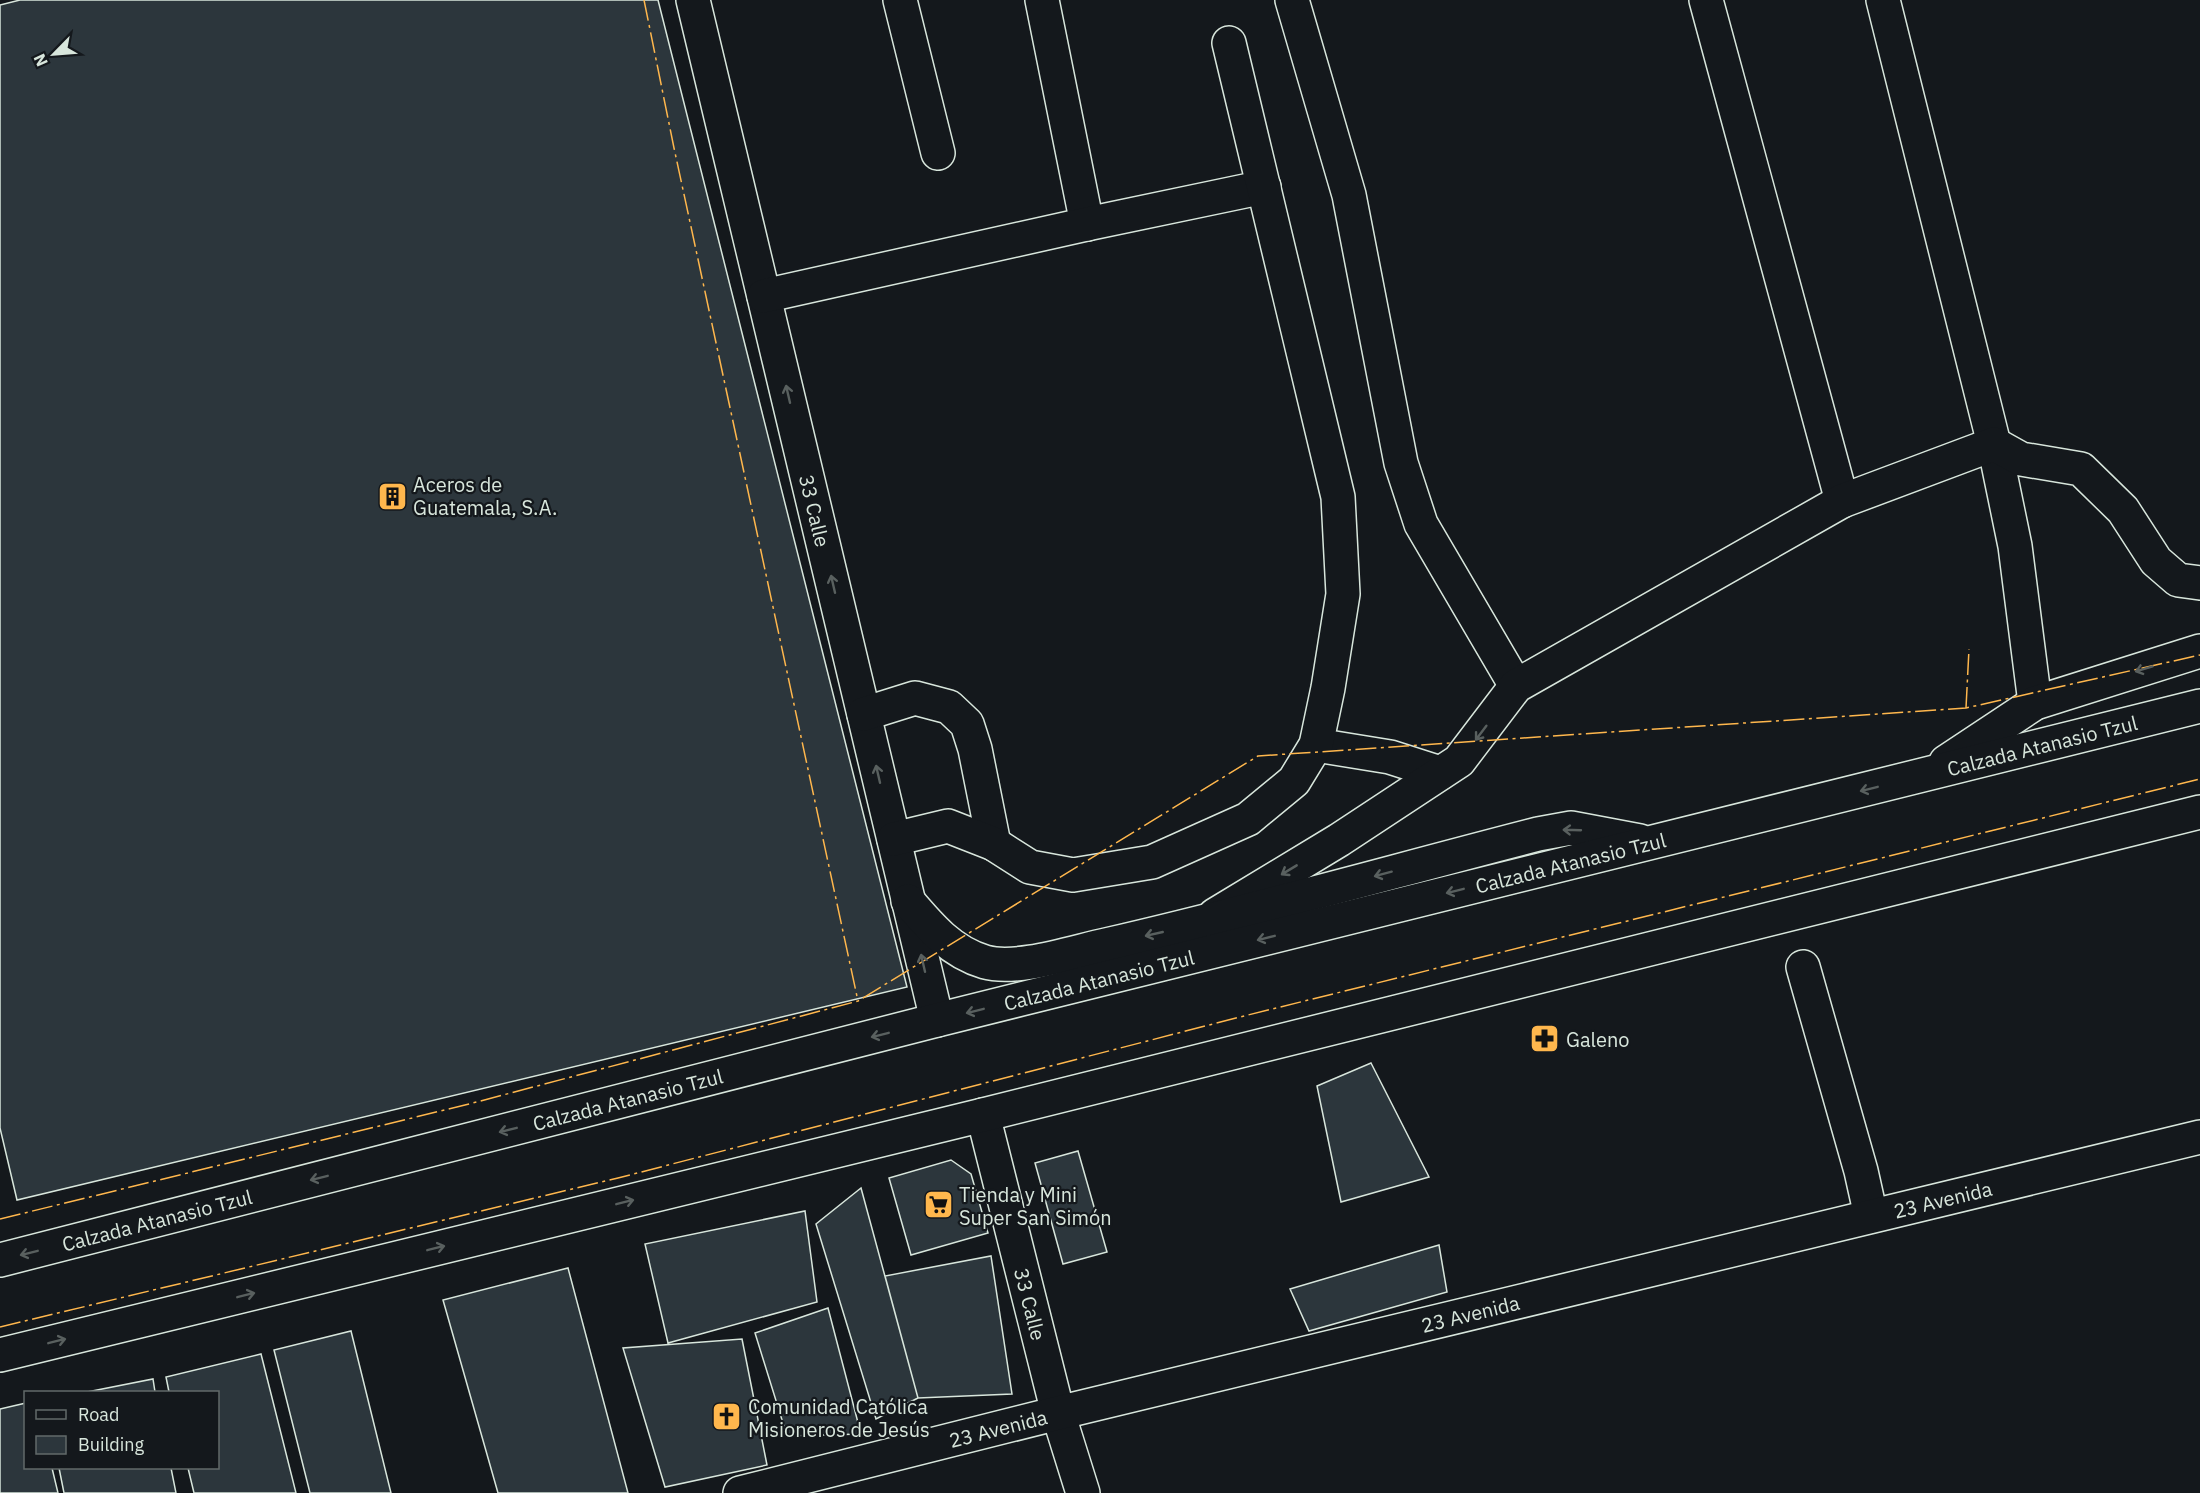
<svg xmlns="http://www.w3.org/2000/svg" width="2200" height="1493" viewBox="0 0 2200 1493" font-family="'IBM Plex Sans',sans-serif">
  <style>
    .building { fill: #2c363c; stroke: #d8e6dc; stroke-width: 1.5 }
    .lines { fill: none; stroke-linecap: round; stroke-linejoin: round }
    .minor-casing { stroke: #d8e6dc; stroke-width: 36 }
    .major-casing { stroke: #d8e6dc; stroke-width: 36 }
    .minor { stroke: #14181c; stroke-width: 33 }
    .major { stroke: #14181c; stroke-width: 33 }
    .power { stroke: #ffb74d; stroke-width: 1.5; stroke-dasharray: 21 4.5 3 4.5; stroke-linecap: butt }
    .oneway { stroke: #59605f }
    .labels { text-anchor: middle; dominant-baseline: central; stroke-width: 4.5; stroke-linejoin: round; paint-order: stroke }
    .poi-label { font-size: 20px; fill: #d8e6dc; stroke: #14181c; text-anchor: start }
    .street-label { font-size: 20px; fill: #d8e6dc; stroke: #14181c }
  </style>
  <rect width="100%" height="100%" fill="#14181c"/>
  <path class="building" d="M 20,0 L 658,0 L 907,987 L 17,1200 L 0,1128 L 0,5 Z
    M 1371,1063 L 1429,1177 L 1341,1202 L 1317,1086 Z
    M 1078,1151 L 1107,1252 L 1063,1264 L 1035,1163 Z
    M 951,1160 L 971,1174 L 988,1233 L 911,1255 L 889,1178 Z
    M 861,1188 L 918,1398 L 876,1419 L 816,1224 Z
    M 805,1211 L 817,1302 L 668,1343 L 645,1244 Z
    M 1439,1245 L 1447,1292 L 1309,1331 L 1290,1289 Z
    M 991,1256 L 1012,1394 L 918,1398 L 885,1276 Z
    M 568,1268 L 628,1493 L 498,1493 L 443,1300 Z
    M 828,1308 L 861,1434 L 787,1436 L 755,1333 Z
    M 351,1331 L 391,1493 L 310,1493 L 274,1350 Z
    M 742,1339 L 767,1465 L 665,1487 L 623,1348 Z
    M 261,1354 L 296,1493 L 194,1493 L 188,1468 L 218,1468 L 218,1392 L 169,1392 L 166,1377 Z
    M 153,1379 L 155,1392 L 87,1392 Z
    M 26,1403 L 26,1468 L 52,1468 L 58,1493 L 0,1493 L 0,1409 Z
    M 59,1468 L 171,1468 L 176,1493 L 64,1493 Z"/>
  <g class="lines">
    <defs>
      <g id="minor">
        <path id="s1" d="M 693,0 L 937,1020"/>
        <path d="M 900,0 L 938,153"/>
        <path d="M 1042,0 L 1087,224"/>
        <path d="M 1292,0 L 1349,195 L 1401,463 L 1421,524 L 1516,686"/>
        <path d="M 1706,0 L 1842,501"/>
        <path d="M 1883,0 L 1994,444 L 2015,546 L 2035,703"/>
        <path d="M 764,296 L 1087,224 L 1264,187"/>
        <path d="M 864,714 L 915,698 L 949,707 L 967,724 L 975,749 L 994,844"/>
        <path d="M 1316,745 L 1390,757 L 1440,773"/>
        <path d="M 894,839 L 948,826 L 994,844 L 1030,867 L 1073,875 L 1152,862 L 1248,819 L 1294,781 L 1316,745 L 1328,688 L 1343,594 L 1338,497 L 1229,43"/>
        <path d="M 1215,915 L 1339,840 L 1459,761 L 1516,686 L 1842,501 L 1994,444 L 2021,459 L 2081,469 L 2123,510 L 2156,561 L 2178,580 L 2200,583"/>
        <path d="M 1803,967 L 1861,1171 L 1871,1216"/>
        <path id="s2" d="M 983,1115 L 1058,1413 L 1083,1493"/>
        <path id="s3" d="M 740,1493 L 1058,1413 L 2200,1137"/>
      </g>
      <g id="major">
        <path d="M 1946,762 L 2035,703 L 2200,651"/>
        <path d="M 908,901 C 930,927 951,952 985,962 C 1017,971 1073,952 1106,945 C 1251,912 1394,871 1538,834 L 1571,828 L 1640,841"/>
        <path id="s4" d="M 0,1260 L 937,1020 L 2200,706"/>
        <path d="M 0,1355 L 983,1115 L 2200,812"/>
      </g>
    </defs>
    <use href="#minor" class="minor-casing"/>
    <use href="#major" class="major-casing"/>
    <use href="#minor" class="minor"/>
    <use href="#major" class="major"/>
    <path class="power" d="M 644,0 L 674,148 L 858,1001
      M 1966,708 L 1969,649
      M 0,1219 L 469,1104 L 858,1001 L 1258,756 L 1966,708 L 2200,655
      M 0,1327 L 618,1178 L 1240,1017 L 2200,779"/>
  </g>
  <defs><path id="oneway-shaft" d="M-6 0H5M1.5-3L5.5 0L1.5 3" fill="none" stroke-width="1.6" stroke-linecap="round" stroke-linejoin="round" transform="scale(1.5)"/></defs>
  <g class="oneway">
    <use href="#oneway-shaft" transform="translate(788 394) rotate(-103)"/>
    <use href="#oneway-shaft" transform="translate(833 584) rotate(-103)"/>
    <use href="#oneway-shaft" transform="translate(2144 669) rotate(163)"/>
    <use href="#oneway-shaft" transform="translate(1481 733) rotate(127)"/>
    <use href="#oneway-shaft" transform="translate(878 774) rotate(-103)"/>
    <use href="#oneway-shaft" transform="translate(1869 789) rotate(166)"/>
    <use href="#oneway-shaft" transform="translate(1572 830) rotate(-178)"/>
    <use href="#oneway-shaft" transform="translate(1289 870) rotate(149)"/>
    <use href="#oneway-shaft" transform="translate(1383 874) rotate(165)"/>
    <use href="#oneway-shaft" transform="translate(1455 891) rotate(166)"/>
    <use href="#oneway-shaft" transform="translate(1154 934) rotate(167)"/>
    <use href="#oneway-shaft" transform="translate(1266 938) rotate(166)"/>
    <use href="#oneway-shaft" transform="translate(923 963) rotate(-103)"/>
    <use href="#oneway-shaft" transform="translate(975 1011) rotate(166)"/>
    <use href="#oneway-shaft" transform="translate(880 1035) rotate(166)"/>
    <use href="#oneway-shaft" transform="translate(508 1130) rotate(166)"/>
    <use href="#oneway-shaft" transform="translate(319 1178) rotate(166)"/>
    <use href="#oneway-shaft" transform="translate(625 1202) rotate(-14)"/>
    <use href="#oneway-shaft" transform="translate(436 1248) rotate(-14)"/>
    <use href="#oneway-shaft" transform="translate(29 1253) rotate(166)"/>
    <use href="#oneway-shaft" transform="translate(246 1295) rotate(-14)"/>
    <use href="#oneway-shaft" transform="translate(57 1341) rotate(-14)"/>
  </g>
  <defs>
    <symbol id="building-square" viewBox="-11 -11 22 22"><rect x="-9" y="-9" width="18" height="18" rx="4" fill="#ffb74d" stroke="#14181c"/><path d="M-4-6H4V6H1V3H-1V6H-4ZM-2.5-4.3h1.7v1.8h-1.7ZM.8-4.3h1.7v1.8H.8ZM-2.5-1h1.7V.8h-1.7ZM.8-1h1.7V.8H.8Z" fill="#111"/></symbol>
    <symbol id="pharmacy-square" viewBox="-11 -11 22 22"><rect x="-9" y="-9" width="18" height="18" rx="4" fill="#ffb74d" stroke="#14181c"/><path d="M-2-6h4v4h4v4h-4v4h-4v-4h-4v-4h4Z" fill="#111"/></symbol>
    <symbol id="supermarket-square" viewBox="-11 -11 22 22"><rect x="-9" y="-9" width="18" height="18" rx="4" fill="#ffb74d" stroke="#14181c"/><path d="M-6-5.5h2.5l.6 2H6L4.5 2H-2.5L-4.4-4H-6ZM-1.5 3.2a1.3 1.3 0 1 0 .1 0ZM3 3.2a1.3 1.3 0 1 0 .1 0Z" fill="#111"/></symbol>
    <symbol id="church-square" viewBox="-11 -11 22 22"><rect x="-9" y="-9" width="18" height="18" rx="4" fill="#ffb74d" stroke="#14181c"/><path d="M-1.2-6h2.4v3.5h3.3v2.4h-3.3V6h-2.4V-.1h-3.3v-2.4h3.3Z" fill="#111"/></symbol>
  </defs>
  <g fill-rule="evenodd">
    <use href="#building-square" x="376" y="480" width="33" height="33"/>
    <use href="#pharmacy-square" x="1528" y="1022" width="33" height="33"/>
    <use href="#supermarket-square" x="922" y="1188" width="33" height="33"/>
    <use href="#church-square" x="710" y="1400" width="33" height="33"/>
  </g>
  <g class="labels">
    <g class="poi-label">
      <text x="413" y="484">Aceros de<tspan x="413" dy="23">Guatemala, S.A.</tspan></text>
      <text x="1566" y="1039">Galeno</text>
      <text x="959" y="1194">Tienda y Mini<tspan x="959" dy="23">Super San Simón</tspan></text>
      <text x="748" y="1406">Comunidad Católica<tspan x="748" dy="23">Misioneros de Jesús</tspan></text>
    </g>
    <g class="street-label">
      <text stroke="none"><textPath href="#s1" startOffset="525">33 Calle</textPath></text>
      <text stroke="none"><textPath href="#s4" startOffset="2106">Calzada Atanasio Tzul</textPath></text>
      <text stroke="none"><textPath href="#s4" startOffset="1620">Calzada Atanasio Tzul</textPath></text>
      <text stroke="none"><textPath href="#s4" startOffset="1134">Calzada Atanasio Tzul</textPath></text>
      <text stroke="none"><textPath href="#s4" startOffset="648">Calzada Atanasio Tzul</textPath></text>
      <text stroke="none"><textPath href="#s3" startOffset="1238">23 Avenida</textPath></text>
      <text stroke="none"><textPath href="#s4" startOffset="162">Calzada Atanasio Tzul</textPath></text>
      <text stroke="none"><textPath href="#s2" startOffset="195">33 Calle</textPath></text>
      <text stroke="none"><textPath href="#s3" startOffset="752">23 Avenida</textPath></text>
      <text stroke="none"><textPath href="#s3" startOffset="266">23 Avenida</textPath></text>
    </g>
  </g>
  <rect x="24" y="1391" width="195" height="78" fill="#14181c" stroke="#626a69" stroke-width="1.5"/>
  <rect x="36" y="1410" width="30" height="9" fill="#14181c" stroke="#626a69" stroke-width="1.5"/>
  <text x="78" y="1421" font-size="18" fill="#d8e6dc">Road</text>
  <rect x="36" y="1436" width="30" height="18" fill="#2c363c" stroke="#626a69" stroke-width="1.5"/>
  <text x="78" y="1451" font-size="18" fill="#d8e6dc">Building</text>
  <g transform="translate(54 54) rotate(245)" stroke="#14181c" stroke-width="4.5" paint-order="stroke">
  <path d="M0-4.5L10 22L0 15L-10 22Z" fill="#d8e6dc"/>
  <text y="-9" font-size="16" font-weight="bold" text-anchor="middle" fill="#d8e6dc">N</text>
  </g>
</svg>
